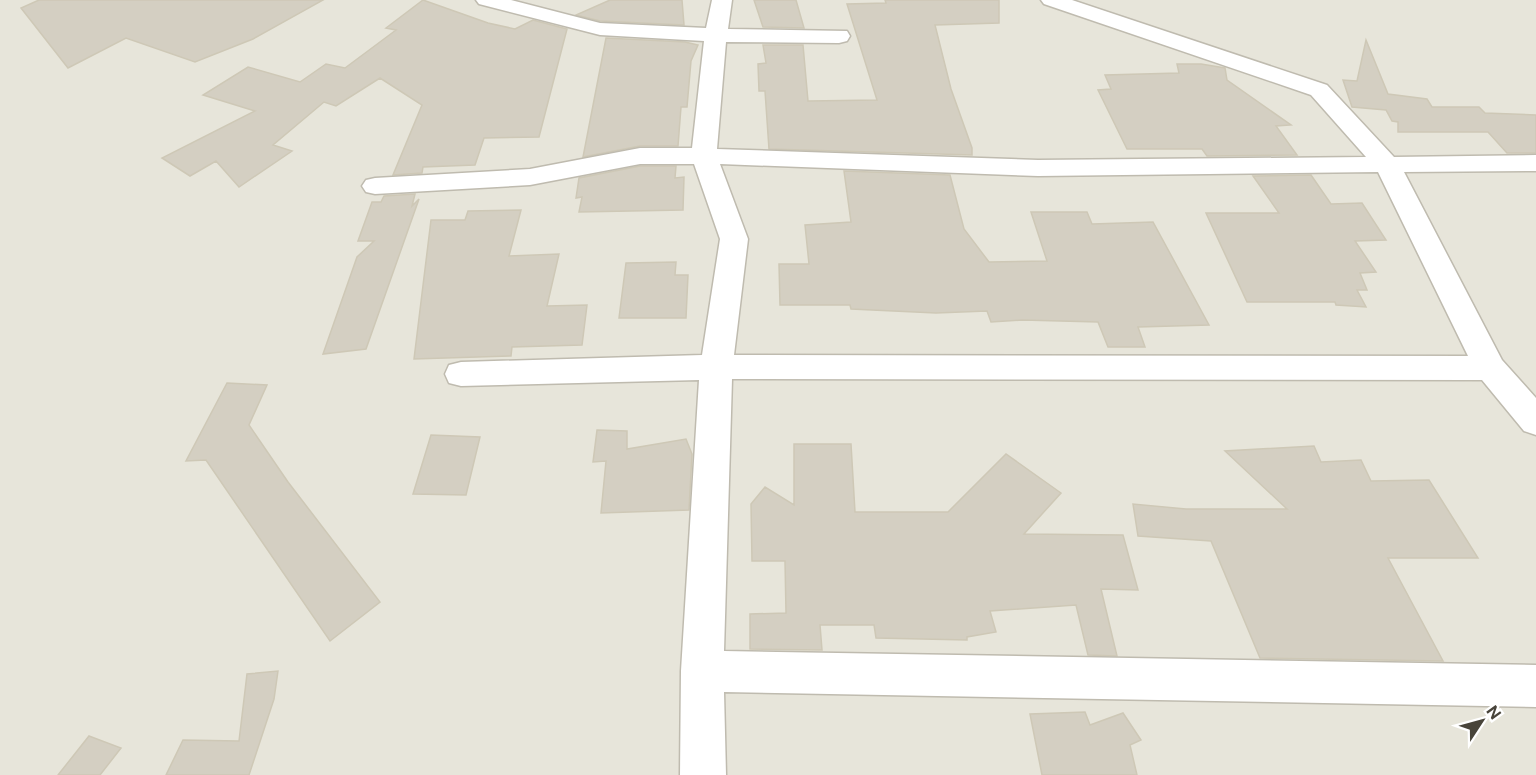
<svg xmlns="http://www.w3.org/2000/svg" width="1536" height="775" viewBox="0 0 1536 775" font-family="'Public Sans',sans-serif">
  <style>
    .residential { fill: #e7e5da }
    .building { fill: #d4cfc2; stroke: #cec8b6; stroke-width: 1.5 }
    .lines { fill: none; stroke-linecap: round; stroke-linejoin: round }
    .street-casing { stroke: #bfbbaf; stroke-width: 3 }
    .street { fill: #fff; fill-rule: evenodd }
  </style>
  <rect width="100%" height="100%" fill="#f4f2ec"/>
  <path class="residential" d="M 0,0 L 1536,0 L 1536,775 L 0,775 Z"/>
  <path class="building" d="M 39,0 L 323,0 L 253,39 L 195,62 L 126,38 L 68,68 L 21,8 Z
    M 423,0 L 488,23 L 515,29 L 533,20 L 567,29 L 539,137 L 484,138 L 475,165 L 423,167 L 422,173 L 393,175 L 422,105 L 380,78 L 336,106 L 324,102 L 273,145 L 292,151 L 239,187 L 216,161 L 190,176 L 162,158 L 255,111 L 203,95 L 248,67 L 300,82 L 326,64 L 345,68 L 396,30 L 386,28 Z
    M 610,0 L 682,0 L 684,25 L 600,21 L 576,15 Z
    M 754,0 L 796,0 L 804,28 L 763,27 Z
    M 885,0 L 999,0 L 999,23 L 935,25 L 951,89 L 972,148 L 972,155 L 769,149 L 765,91 L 759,91 L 758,64 L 766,63 L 763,45 L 803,45 L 808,101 L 877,100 L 847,4 L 886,3 Z
    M 606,38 L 685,42 L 698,45 L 691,61 L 687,107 L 681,107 L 678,146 L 640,146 L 583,157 Z
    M 1366,40 L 1388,94 L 1427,99 L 1432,107 L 1479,107 L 1485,113 L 1536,115 L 1536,153 L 1507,153 L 1488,132 L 1398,132 L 1398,122 L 1392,121 L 1386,110 L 1352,107 L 1343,80 L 1357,81 Z
    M 1177,64 L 1201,64 L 1225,68 L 1227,80 L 1291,125 L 1276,126 L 1297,155 L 1207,156 L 1202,149 L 1127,149 L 1098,90 L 1111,89 L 1105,75 L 1179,73 Z
    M 640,166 L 676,166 L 675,178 L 684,177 L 683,210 L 579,212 L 582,197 L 576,198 L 579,178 Z
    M 844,171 L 950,175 L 964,229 L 989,262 L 1047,261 L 1031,212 L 1087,212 L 1092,224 L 1153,222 L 1209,325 L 1138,327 L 1145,347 L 1108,347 L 1098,322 L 1022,320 L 991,322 L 987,311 L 936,313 L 851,309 L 850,305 L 780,305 L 779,264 L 809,264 L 805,225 L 851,222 Z
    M 1311,175 L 1331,204 L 1362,203 L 1386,240 L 1355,241 L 1376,272 L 1360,273 L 1367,290 L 1357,290 L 1366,307 L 1336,305 L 1335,302 L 1247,302 L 1206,213 L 1279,213 L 1253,176 Z
    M 415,194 L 412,206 L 419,199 L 366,349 L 323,354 L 357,257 L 374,241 L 358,241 L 372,202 L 381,202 L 384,196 Z
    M 521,210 L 509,256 L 559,254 L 547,306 L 587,305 L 582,345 L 512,347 L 511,356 L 414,359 L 431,220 L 465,220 L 468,211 Z
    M 676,262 L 675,275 L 688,275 L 686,318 L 619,318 L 626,263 Z
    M 227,383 L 267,385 L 249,425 L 288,482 L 380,602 L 330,641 L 206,460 L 186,461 Z
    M 597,430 L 627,431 L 627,449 L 686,439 L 692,454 L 689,510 L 601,513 L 606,461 L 593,462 Z
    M 431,435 L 480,437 L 466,495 L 413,494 Z
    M 794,444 L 851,444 L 855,512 L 948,512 L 1006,454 L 1061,493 L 1024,534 L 1123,535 L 1138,590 L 1101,589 L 1117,656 L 1088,655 L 1076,605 L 990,611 L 996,632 L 967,637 L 967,640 L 876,638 L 874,625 L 820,625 L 822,650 L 750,649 L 750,614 L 786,613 L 785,561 L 752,561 L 751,504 L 765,487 L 794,505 Z
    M 1314,446 L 1321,462 L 1361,460 L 1371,481 L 1429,480 L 1478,558 L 1388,558 L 1443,661 L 1260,658 L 1211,541 L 1138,536 L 1133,504 L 1186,509 L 1287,509 L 1225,451 Z
    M 278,671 L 274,699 L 249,775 L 166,775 L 183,740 L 239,741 L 247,674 Z
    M 1085,712 L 1090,725 L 1123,713 L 1141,740 L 1130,745 L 1137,775 L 1042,775 L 1030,714 Z
    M 89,736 L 121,748 L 100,775 L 58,775 Z"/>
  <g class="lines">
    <defs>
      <path id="street" d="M 476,0 L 511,0 L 600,23 L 706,28 L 712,0 L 732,0 L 728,29 L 847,31 L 850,36 L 847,41 L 839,43 L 726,42 L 717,149 L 1038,160 L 1366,157 L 1311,95 L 1044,4 L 1041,0 L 1072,0 L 1327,85 L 1394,157 L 1536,155 L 1536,171 L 1404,172 L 1502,360 L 1536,398 L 1536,435 L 1524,431 L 1482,380 L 732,379 L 724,651 L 1536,665 L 1536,707 L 724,692 L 726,775 L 680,775 L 681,671 L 699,380 L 461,386 L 449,383 L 445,374 L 449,365 L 461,362 L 702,355 L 720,239 L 694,164 L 640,164 L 530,185 L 375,194 L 366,192 L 362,186 L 366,180 L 375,178 L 530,169 L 640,148 L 692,148 L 704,41 L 600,35 L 479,4 ZM 720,164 L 1038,176 L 1378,172 L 1468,356 L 734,355 L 748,239 Z"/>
    </defs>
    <use href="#street" class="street-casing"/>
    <use href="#street" class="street"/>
  </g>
  <g transform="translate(1482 721) rotate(54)" stroke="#ffffff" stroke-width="4.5" paint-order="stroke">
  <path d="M0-4.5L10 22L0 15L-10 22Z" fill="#48443a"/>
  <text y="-9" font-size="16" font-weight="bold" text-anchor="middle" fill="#48443a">N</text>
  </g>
</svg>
